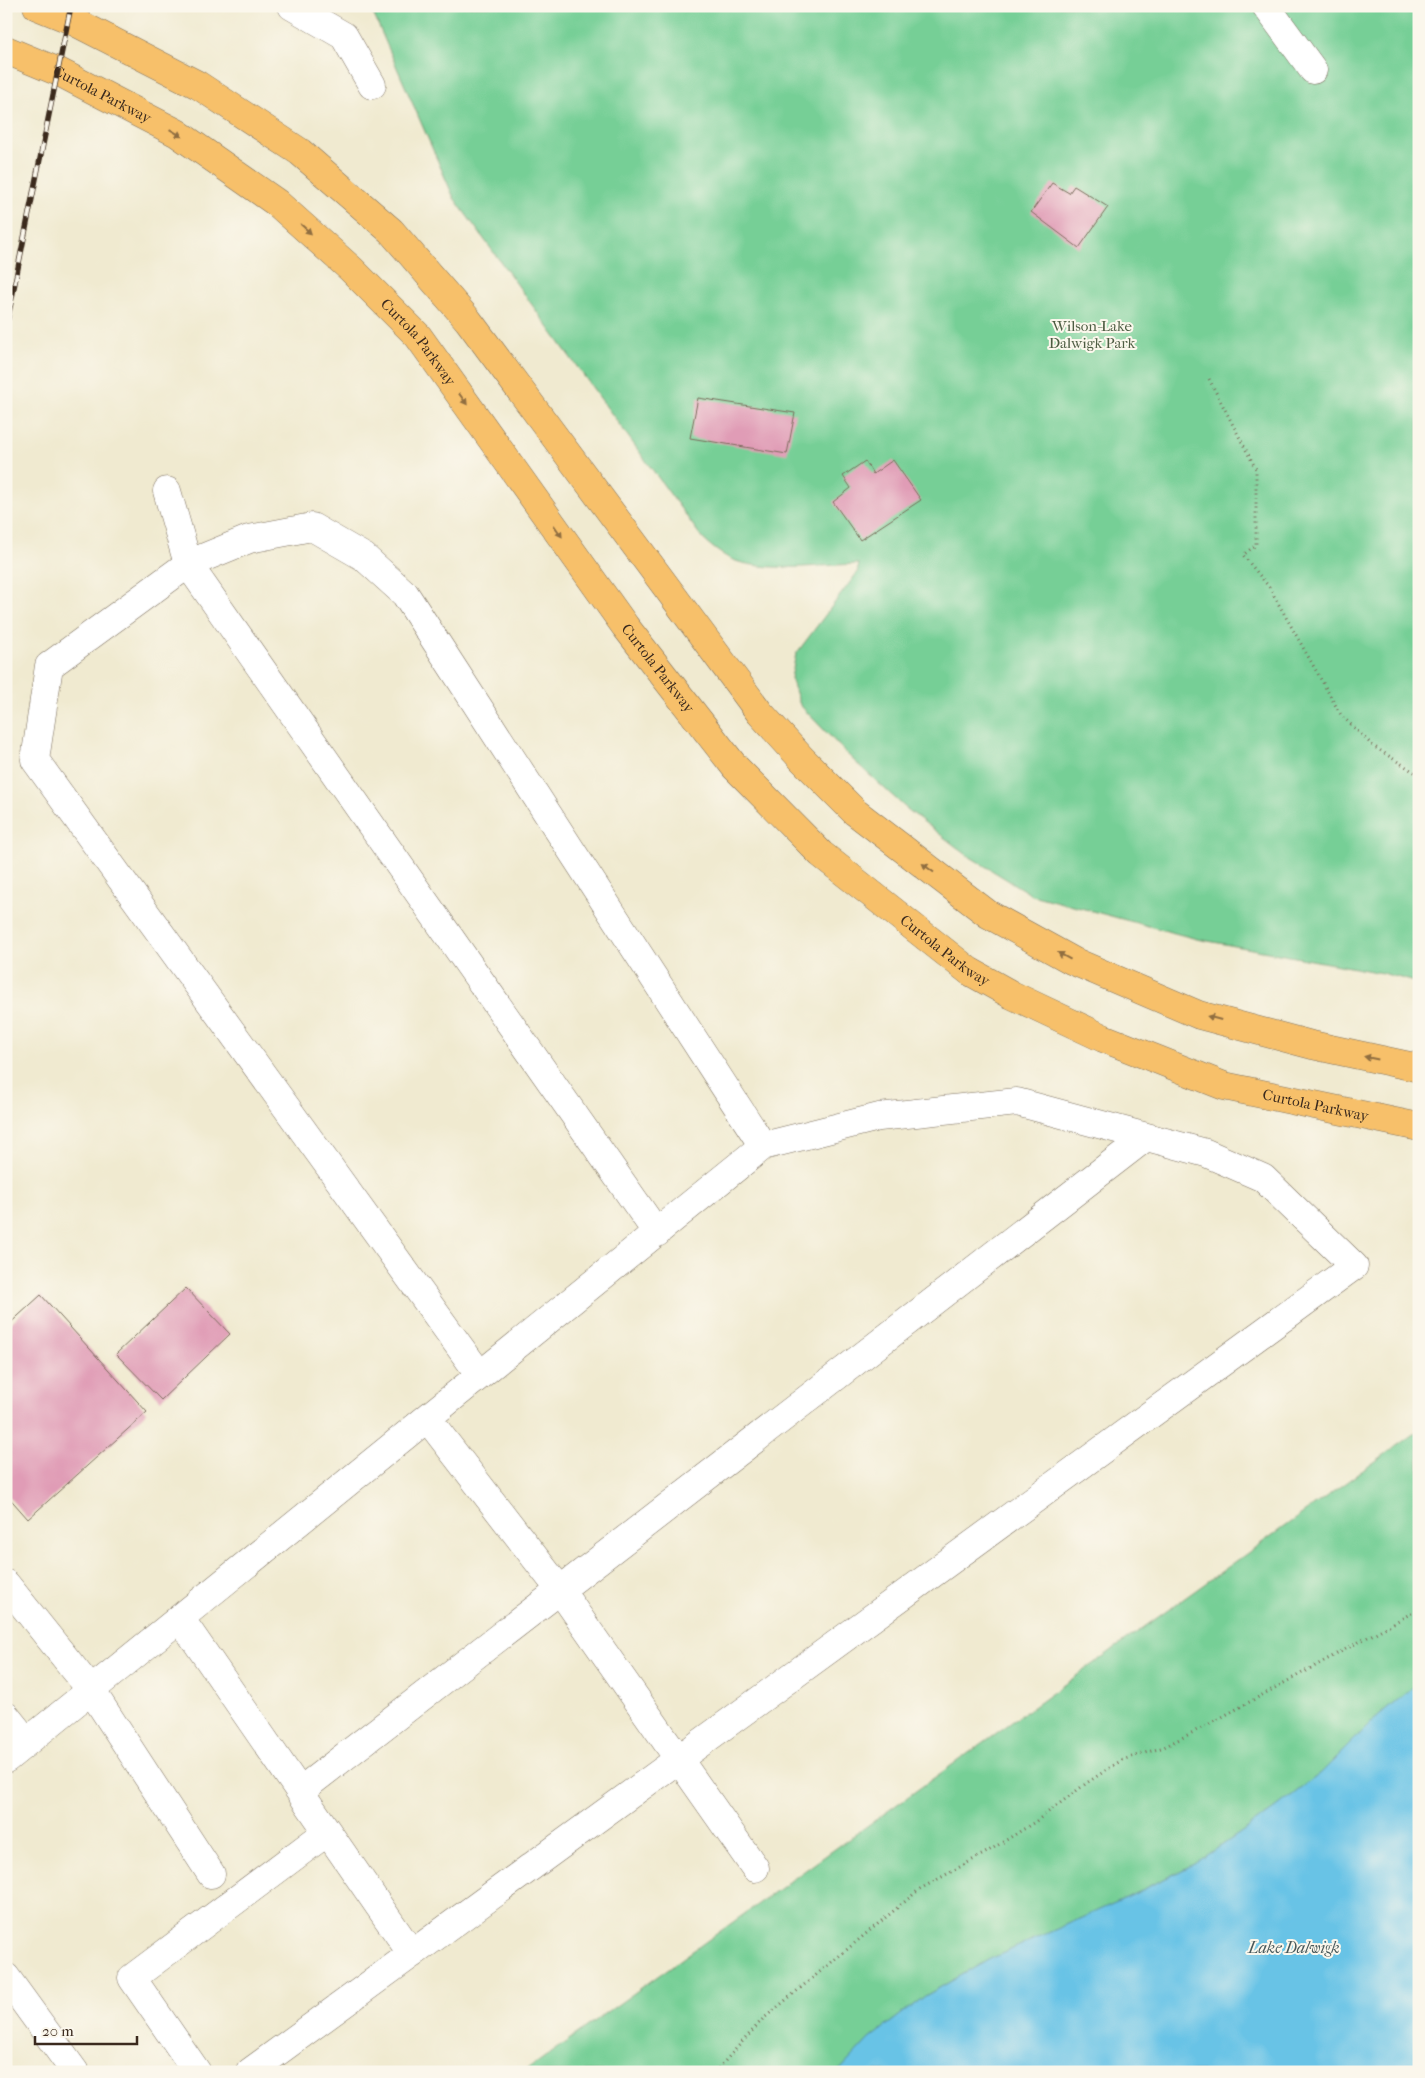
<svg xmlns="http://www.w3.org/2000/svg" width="1425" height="2078" viewBox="0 0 1425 2078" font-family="'IM FELL French Canon',serif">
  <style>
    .green { fill: #76cf96; stroke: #587c5a }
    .water { fill: #68c3e6; stroke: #527682 }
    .building { fill: #e09cb6 }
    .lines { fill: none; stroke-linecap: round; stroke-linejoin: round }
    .minor-casing { stroke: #7a6d5c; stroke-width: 29 }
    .major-casing { stroke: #7a6d5c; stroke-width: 29 }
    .path { stroke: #7a6d5c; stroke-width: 3; stroke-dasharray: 1 4; stroke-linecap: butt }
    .minor { stroke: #fff; stroke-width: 28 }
    .major { stroke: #f7c06b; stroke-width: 28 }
    .rail-casing { stroke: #3b2a1e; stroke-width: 5.5 }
    .rail { stroke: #fbf7ec; stroke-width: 4; stroke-dasharray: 11; stroke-linecap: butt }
    .oneway { fill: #906e41 }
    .labels { text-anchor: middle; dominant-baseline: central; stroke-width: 4; stroke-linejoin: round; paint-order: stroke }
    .street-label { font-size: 15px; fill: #3b2a1e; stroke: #fbf7ec }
    .park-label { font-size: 15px; fill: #4d5c42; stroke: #fbf7ec }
    .water-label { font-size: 16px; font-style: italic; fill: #48585a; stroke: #fbf7ec }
  </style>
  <rect width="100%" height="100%" fill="#fbf7ec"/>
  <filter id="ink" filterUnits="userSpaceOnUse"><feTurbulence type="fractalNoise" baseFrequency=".02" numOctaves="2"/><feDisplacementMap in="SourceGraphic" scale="10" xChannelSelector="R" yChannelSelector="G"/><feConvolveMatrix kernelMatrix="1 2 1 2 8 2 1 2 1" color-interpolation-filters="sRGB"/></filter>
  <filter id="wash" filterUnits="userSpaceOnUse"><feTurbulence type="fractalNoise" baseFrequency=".0096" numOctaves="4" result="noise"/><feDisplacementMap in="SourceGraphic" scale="20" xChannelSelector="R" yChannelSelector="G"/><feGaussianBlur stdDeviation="1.12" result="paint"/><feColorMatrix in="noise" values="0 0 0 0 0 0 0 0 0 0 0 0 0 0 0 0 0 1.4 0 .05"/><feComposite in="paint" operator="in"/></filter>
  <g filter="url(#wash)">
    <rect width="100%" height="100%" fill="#f0ead0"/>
    <path class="green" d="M 370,6 L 1419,6 L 1419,983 L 1382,973 L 1197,939 L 1032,895 L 967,855 L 907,809 L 851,758 L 800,705 L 791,678 L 796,654 L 857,573 L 859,564 C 821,565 775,572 739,562 C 725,558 713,548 703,539 L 454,198 Z
      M 1419,1430 L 1419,2072 L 524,2072 Z"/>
    <path class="water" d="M 1419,1682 L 1419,2072 L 838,2072 L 869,2039 L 925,1996 L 990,1959 L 1128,1897 L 1194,1864 L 1258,1821 L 1321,1773 L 1373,1721 Z"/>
    <g id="blocks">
      <path class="building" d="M 1052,183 L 1069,193 L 1074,186 L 1108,207 L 1079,248 L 1031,212 Z
        M 698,398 L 795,413 L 787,454 L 690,438 Z
        M 893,460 L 921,500 L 860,540 L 833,502 L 851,488 L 843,476 L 865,461 L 873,474 Z
        M 186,1288 L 230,1334 L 161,1400 L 116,1354 Z
        M 41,1295 L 147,1412 L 28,1519 L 6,1494 L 6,1327 Z"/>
    </g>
  </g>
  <g filter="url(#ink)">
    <use href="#blocks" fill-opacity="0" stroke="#7a6d5c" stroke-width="1"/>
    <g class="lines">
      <defs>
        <path id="minor" d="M 292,6 L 344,36 L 372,85
          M 1266,6 L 1313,70
          M 167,491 L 188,564 L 657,1233
          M 480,1375 L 35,760 L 49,666 L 188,564 L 249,539 L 312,527 L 364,557 L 405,594 L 763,1146
          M 427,1418 L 560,1590 L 755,1868
          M 6,1584 L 91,1690 L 211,1874
          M 180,1618 L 412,1954
          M 6,1716 L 27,1742
          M 6,1759 L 763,1146 L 879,1117 L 1017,1102 L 1206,1153 L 1263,1178 L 1354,1266 L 250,2072
          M 300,1791 L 1146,1137
          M 6,1977 L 75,2072
          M 197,2072 L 132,1978 L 327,1832"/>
        <g id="major">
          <path d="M 37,6 L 69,19 L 198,85 L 300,152 L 391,231 L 468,320 L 760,713 L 802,759 L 855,812 L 988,914 L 1073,961 L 1199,1015 L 1312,1045 L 1419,1068"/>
          <path id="s1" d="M 6,50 L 59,72 L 177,133 L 277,203 L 351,269 L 418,336 L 625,626 L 735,767 L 821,854 L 969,971 L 1012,995 L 1103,1038 L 1224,1086 L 1419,1127"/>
        </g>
      </defs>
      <use href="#minor" class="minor-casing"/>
      <use href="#major" class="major-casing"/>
      <path class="path" d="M 1209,379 L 1256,469 L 1256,545 L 1243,555 L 1269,587 L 1341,715 L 1373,746 L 1419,775
        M 715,2072 L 763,2019 L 920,1889 L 987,1852 L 1035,1822 L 1088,1782 L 1122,1760 L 1164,1747 L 1211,1723 L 1419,1609"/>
      <use href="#minor" class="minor"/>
      <use href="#major" class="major"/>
      <defs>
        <path id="rail" d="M 6,327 L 71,6"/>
      </defs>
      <use href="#rail" class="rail-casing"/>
      <use href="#rail" class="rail"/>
    </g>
    <defs><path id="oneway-solid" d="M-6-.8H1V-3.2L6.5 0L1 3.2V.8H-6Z" transform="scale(1.25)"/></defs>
    <g class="oneway">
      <use href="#oneway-solid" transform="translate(176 133) rotate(31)"/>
      <use href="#oneway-solid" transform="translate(306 229) rotate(42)"/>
      <use href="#oneway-solid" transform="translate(463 399) rotate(54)"/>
      <use href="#oneway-solid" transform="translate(558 531) rotate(55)"/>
      <use href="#oneway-solid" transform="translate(928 868) rotate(-143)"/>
      <use href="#oneway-solid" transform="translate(1064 956) rotate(-151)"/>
      <use href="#oneway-solid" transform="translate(1214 1018) rotate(-165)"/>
      <use href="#oneway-solid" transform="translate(1371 1058) rotate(-168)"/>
    </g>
  </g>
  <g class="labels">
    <g class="street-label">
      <text stroke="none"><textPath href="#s1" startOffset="106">Curtola Parkway</textPath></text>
      <text stroke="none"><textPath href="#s1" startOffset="511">Curtola Parkway</textPath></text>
      <text stroke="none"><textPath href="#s1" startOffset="916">Curtola Parkway</textPath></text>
      <text stroke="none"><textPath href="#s1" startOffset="1321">Curtola Parkway</textPath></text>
      <text stroke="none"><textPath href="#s1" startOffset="1726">Curtola Parkway</textPath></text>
    </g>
    <g class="park-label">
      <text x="1092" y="326">Wilson-Lake<tspan x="1092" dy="17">Dalwigk Park</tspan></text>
    </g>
    <g class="water-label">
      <text x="1294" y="1947">Lake Dalwigk</text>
    </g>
  </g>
  <rect width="1425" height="2078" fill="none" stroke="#fbf7ec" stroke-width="25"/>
  <path d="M35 2036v8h102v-8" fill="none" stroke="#3b2a1e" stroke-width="2.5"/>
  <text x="42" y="2036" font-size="15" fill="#3b2a1e" stroke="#fbf7ec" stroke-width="4" paint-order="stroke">20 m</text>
</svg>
